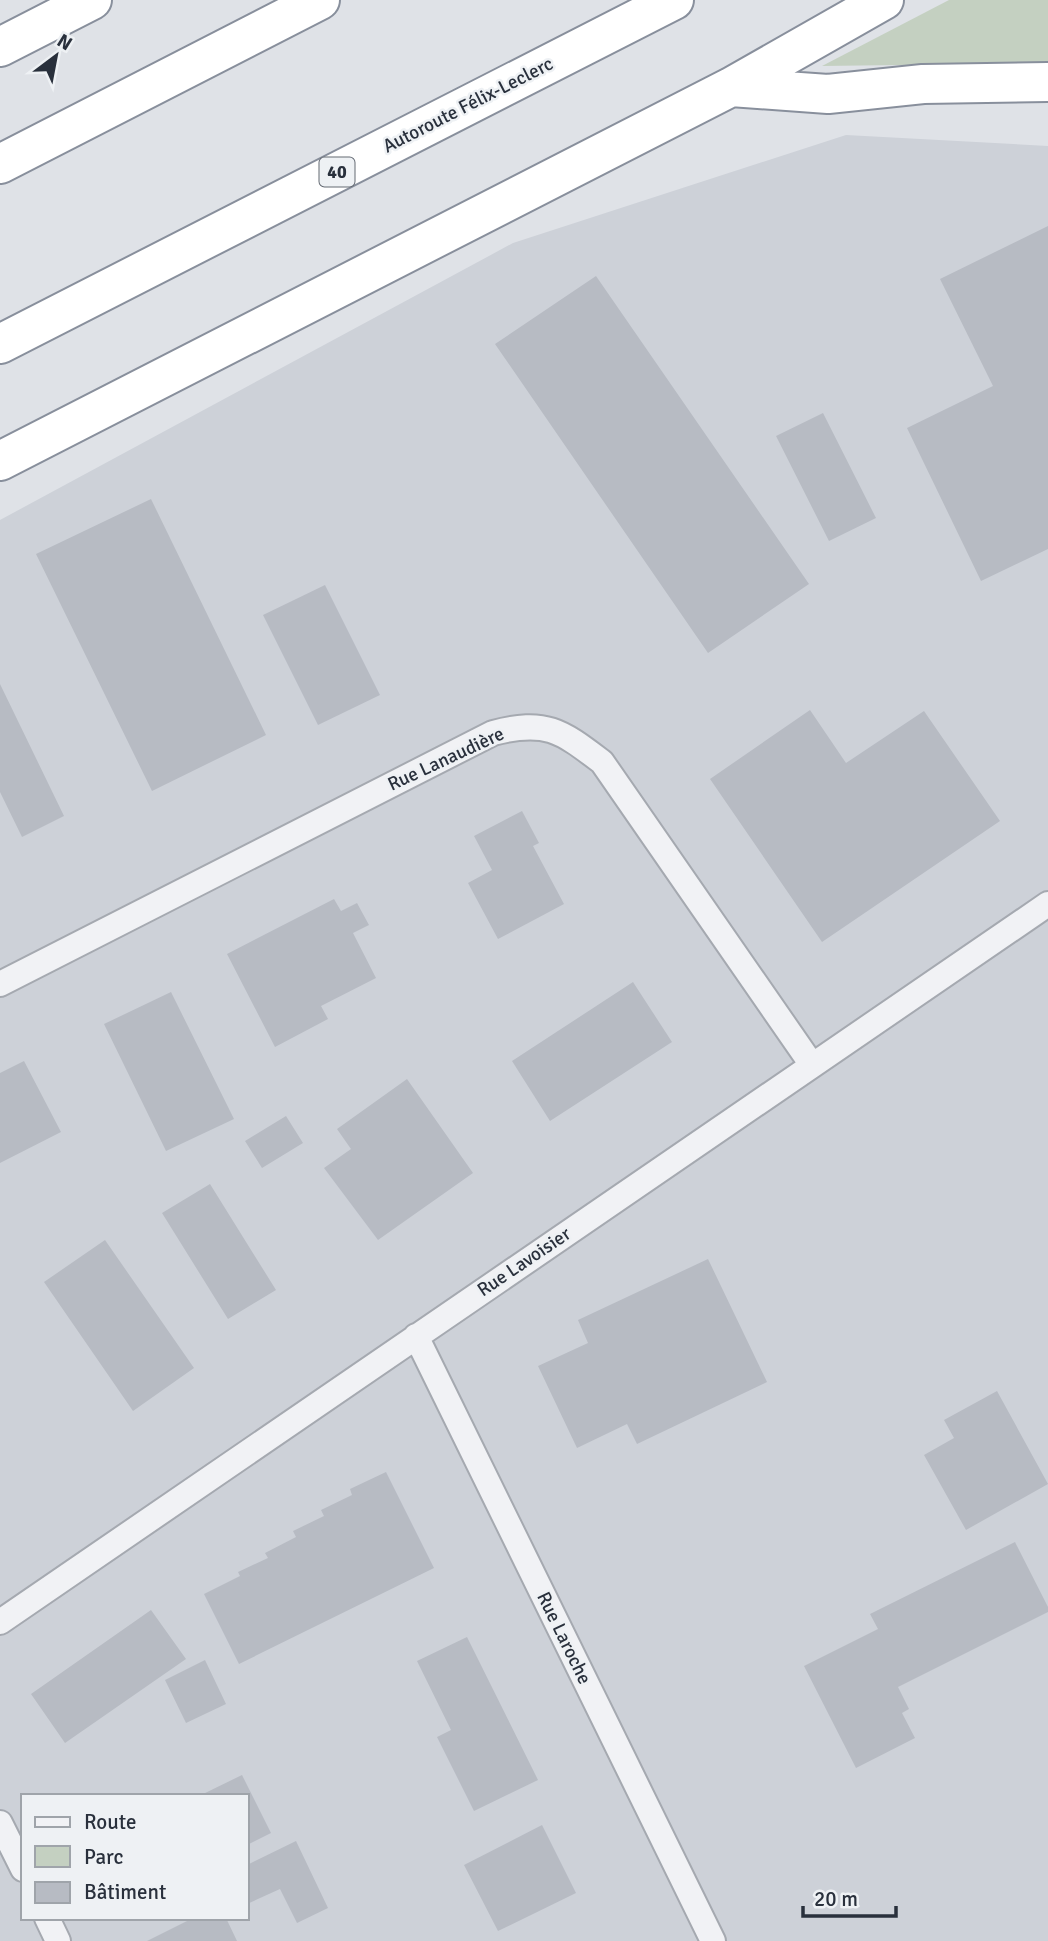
<svg xmlns="http://www.w3.org/2000/svg" width="1048" height="1941" viewBox="0 0 1048 1941" font-family="Signika,sans-serif">
  <style>
    .built { fill: #cdd1d8; fill-rule: evenodd }
    .green { fill: #c4d0c1 }
    .building { fill: #b7bbc3 }
    .lines { fill: none; stroke-linecap: round; stroke-linejoin: round }
    .minor-casing { stroke: #a5a9b0; stroke-width: 28 }
    .motorway-casing { stroke: #888f9c; stroke-width: 42 }
    .minor { stroke: #f1f2f5; stroke-width: 24 }
    .motorway { stroke: #fff; stroke-width: 38 }
    .labels { text-anchor: middle; dominant-baseline: central; stroke-width: 5; stroke-linejoin: round; paint-order: stroke }
    .shield { fill: #eef1f4; stroke: #646a73; stroke-width: 2 }
    .shield-label { font-size: 18px; font-weight: bold; fill: #29303c }
    .street-label { font-size: 19px; fill: #29303c; stroke: #eef1f4 }
  </style>
  <rect width="100%" height="100%" fill="#dfe2e7"/>
  <path class="built" d="M 846,135 L 1048,146 L 1048,1941 L 0,1941 L 0,520 L 513,243 ZM 23,1796 L 247,1796 L 247,1918 L 23,1918 Z"/>
  <path class="green" d="M 949,0 L 1048,0 L 1048,63 L 822,66 Z"/>
  <path class="building" d="M 1048,226 L 1048,549 L 981,581 L 907,428 L 993,386 L 940,279 Z
    M 596,276 L 809,584 L 708,653 L 495,344 Z
    M 823,413 L 876,518 L 829,541 L 776,436 Z
    M 151,499 L 266,735 L 152,791 L 36,554 Z
    M 325,585 L 380,695 L 318,725 L 263,615 Z
    M 0,684 L 64,816 L 22,837 L 0,792 Z
    M 810,710 L 846,763 L 924,711 L 1000,821 L 822,942 L 710,779 Z
    M 522,811 L 539,843 L 533,846 L 564,904 L 498,939 L 468,883 L 492,870 L 474,836 Z
    M 334,899 L 341,911 L 357,903 L 369,925 L 353,933 L 376,978 L 321,1006 L 328,1019 L 275,1047 L 227,954 Z
    M 633,982 L 672,1042 L 550,1121 L 512,1061 Z
    M 171,992 L 234,1119 L 166,1151 L 104,1024 Z
    M 24,1061 L 61,1132 L 0,1163 L 0,1073 Z
    M 407,1079 L 473,1173 L 378,1240 L 324,1168 L 351,1149 L 337,1129 Z
    M 286,1116 L 303,1143 L 262,1168 L 245,1141 Z
    M 210,1184 L 276,1290 L 228,1319 L 162,1213 Z
    M 105,1240 L 194,1368 L 133,1411 L 44,1282 Z
    M 708,1259 L 767,1382 L 637,1444 L 627,1424 L 577,1448 L 538,1366 L 588,1343 L 578,1320 Z
    M 997,1391 L 1048,1484 L 966,1530 L 924,1455 L 954,1438 L 944,1420 Z
    M 386,1472 L 434,1568 L 239,1664 L 204,1594 L 240,1576 L 238,1572 L 268,1558 L 265,1553 L 296,1537 L 293,1531 L 324,1516 L 321,1510 L 352,1495 L 350,1489 Z
    M 1015,1542 L 1048,1607 L 1048,1612 L 898,1687 L 909,1709 L 902,1713 L 915,1738 L 856,1768 L 804,1666 L 878,1629 L 870,1614 Z
    M 151,1610 L 186,1659 L 65,1743 L 31,1694 Z
    M 467,1637 L 538,1780 L 474,1811 L 437,1737 L 451,1730 L 417,1661 Z
    M 205,1660 L 226,1704 L 186,1723 L 165,1680 Z
    M 242,1775 L 271,1833 L 247,1845 L 247,1796 L 199,1796 Z
    M 542,1825 L 576,1893 L 498,1931 L 464,1865 Z
    M 296,1841 L 328,1908 L 297,1923 L 280,1889 L 247,1904 L 247,1865 Z
    M 193,1918 L 226,1918 L 237,1941 L 147,1941 Z"/>
  <g class="lines">
    <defs>
      <path id="minor" d="M 0,984 L 493,733 C 546,719 561,731 602,762 L 812,1065
        M 416,1336 L 713,1941
        M 0,1622 L 1048,904
        M 0,1823 L 23,1869
        M 47,1918 L 58,1941"/>
      <path id="motorway" d="M 0,47 L 92,0
        M 731,87 L 828,94 L 923,84 L 1048,82
        M 0,164 L 320,0
        M 0,344 L 674,0
        M 0,461 L 731,87 L 884,0"/>
    </defs>
    <use href="#minor" class="minor-casing"/>
    <use href="#motorway" class="motorway-casing"/>
    <use href="#minor" class="minor"/>
    <use href="#motorway" class="motorway"/>
  </g>
  <g class="labels">
    <rect class="shield" x="319.5" y="157.5" width="35" height="29" rx="5"/>
    <g class="shield-label">
      <text x="337" y="172">40</text>
    </g>
    <g class="street-label">
      <text transform="translate(468 105) rotate(-27)">Autoroute Félix-Leclerc</text>
      <text transform="translate(446 759) rotate(-25)">Rue Lanaudière</text>
      <text transform="translate(524 1262) rotate(-34)">Rue Lavoisier</text>
      <text transform="translate(564 1638) rotate(64)">Rue Laroche</text>
    </g>
  </g>
  <rect x="21" y="1794" width="228" height="126" fill="#eef1f4" stroke="#9fa4aa" stroke-width="2"/>
  <rect x="35" y="1817" width="35" height="10" fill="#f1f2f5" stroke="#9fa4aa" stroke-width="2"/>
  <text x="84" y="1829" font-size="21" fill="#29303c">Route</text>
  <rect x="35" y="1846" width="35" height="21" fill="#c4d0c1" stroke="#9fa4aa" stroke-width="2"/>
  <text x="84" y="1864" font-size="21" fill="#29303c">Parc</text>
  <rect x="35" y="1882" width="35" height="21" fill="#b7bbc3" stroke="#9fa4aa" stroke-width="2"/>
  <text x="84" y="1899" font-size="21" fill="#29303c">Bâtiment</text>
  <g transform="translate(56 56) rotate(32)" stroke="#eef1f4" stroke-width="5" paint-order="stroke">
  <path d="M0-5L12 26L0 18L-12 26Z" fill="#29303c"/>
  <text y="-10" font-size="19" font-weight="bold" text-anchor="middle" fill="#29303c">N</text>
  </g>
  <path d="M803 1906v10h93v-10" fill="none" stroke="#29303c" stroke-width="3.5"/>
  <text x="814" y="1906" font-size="21" fill="#29303c" stroke="#eef1f4" stroke-width="5" paint-order="stroke">20 m</text>
</svg>
